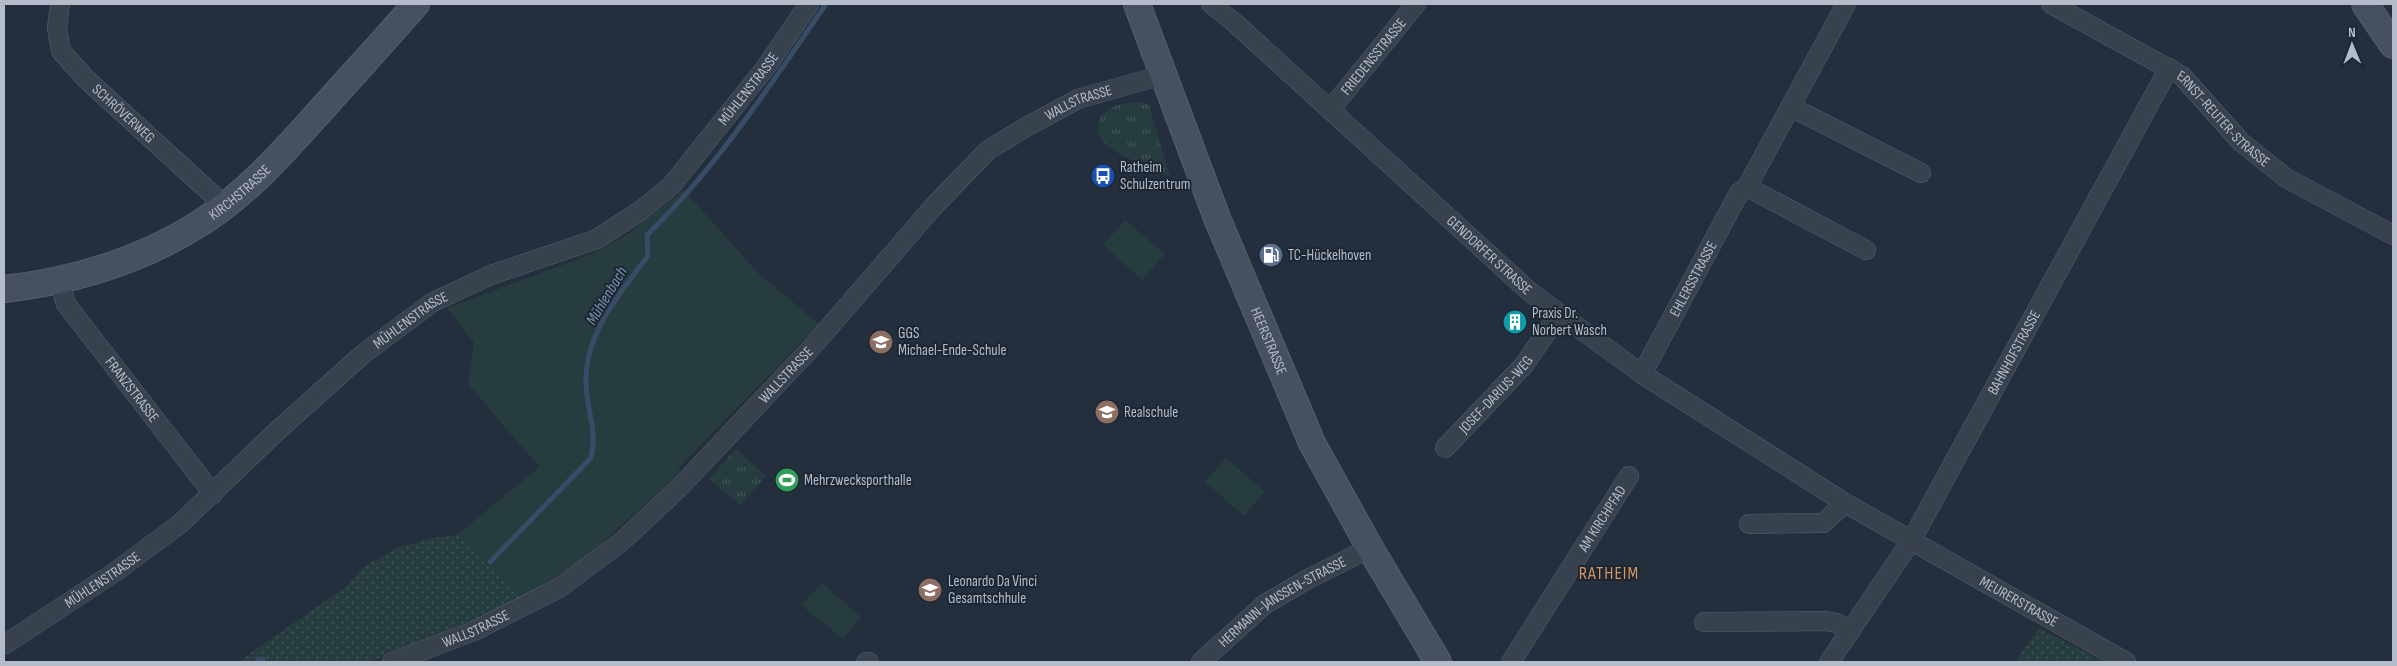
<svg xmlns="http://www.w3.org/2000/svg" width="2397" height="666" viewBox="0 0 2397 666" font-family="'Sofia Sans Condensed',sans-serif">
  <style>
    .grass { fill: url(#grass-tufts) }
    .park { fill: url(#park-dots) }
    .pitch { fill: #263c3f }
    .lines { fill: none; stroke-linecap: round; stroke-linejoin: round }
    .stream { stroke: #394c67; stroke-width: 5 }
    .street-casing { stroke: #565f6c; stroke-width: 20 }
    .secondary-casing { stroke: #565f6c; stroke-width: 28 }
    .street { stroke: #38414e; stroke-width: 19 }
    .secondary { stroke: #465061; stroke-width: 26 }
    .labels { text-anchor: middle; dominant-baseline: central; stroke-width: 4; stroke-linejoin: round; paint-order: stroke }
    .street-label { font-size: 15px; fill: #b4bcc9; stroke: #1d2633 }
    .poi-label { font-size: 15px; fill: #b4bcc9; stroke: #1d2633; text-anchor: start }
    .water-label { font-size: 16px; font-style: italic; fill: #7c92b1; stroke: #1d2633 }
    .quarter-label { font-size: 18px; letter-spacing: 1px; fill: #d59563; stroke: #1d2633 }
  </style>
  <defs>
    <pattern id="grass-tufts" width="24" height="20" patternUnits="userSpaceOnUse" patternTransform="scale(1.25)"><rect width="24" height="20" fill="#263c3f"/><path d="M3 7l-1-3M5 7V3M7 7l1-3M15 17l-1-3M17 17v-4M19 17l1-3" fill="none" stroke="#435659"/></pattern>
    <pattern id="park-dots" width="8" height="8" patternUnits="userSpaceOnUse" patternTransform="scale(1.25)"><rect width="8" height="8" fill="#263c3f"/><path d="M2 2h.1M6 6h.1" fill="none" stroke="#435659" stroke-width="1.8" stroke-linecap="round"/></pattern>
  </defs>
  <rect width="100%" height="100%" fill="#242f3e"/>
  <path class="grass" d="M 1142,102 L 1149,105 L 1170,177 C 1151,167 1128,160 1110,148 C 1094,137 1093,118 1111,108 C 1119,103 1133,103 1142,102 Z
    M 736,449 L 766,476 L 740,505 L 709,479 Z"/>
  <path class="park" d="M 457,535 L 486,558 L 523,598 L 458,630 L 369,662 L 238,662 L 347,586 L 364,567 L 394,549 L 433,538 Z
    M 2039,628 L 2104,662 L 2015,662 Z"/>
  <path class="pitch" d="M 684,190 L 758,273 L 819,324 L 681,465 L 677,476 L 585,558 L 523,598 L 486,558 L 457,535 L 539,467 L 468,384 L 474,343 L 447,308 L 591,254 L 625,236 Z
    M 1125,220 L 1165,254 L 1142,280 L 1103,245 Z
    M 1226,458 L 1265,492 L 1244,516 L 1205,482 Z
    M 822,583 L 861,617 L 843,639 L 801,605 Z"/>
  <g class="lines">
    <path class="stream" d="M 490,562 L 591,458 C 598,430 586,409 586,382 C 585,334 620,292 648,256 L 647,235 C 717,167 771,84 826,4
      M 257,662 L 263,659"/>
    <defs>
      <g id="street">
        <path id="s1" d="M 60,4 L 57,28 L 61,51 L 86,79 L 224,205"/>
        <path id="s2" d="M 1211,4 L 1235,23 L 1530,292 L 1642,374 L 1845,503 L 2126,662"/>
        <path id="s3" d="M 2051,4 L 2182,76 L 2241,142 L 2286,178 L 2393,235"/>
        <path d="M 1791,107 L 1921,173"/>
        <path id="s4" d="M 1330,110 L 1416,4"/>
        <path d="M 1747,187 L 1866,250"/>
        <path id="s5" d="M 59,281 L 66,304 L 213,494"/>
        <path id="s6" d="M 1642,374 L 1739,193 L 1747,187 L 1846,4"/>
        <path id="s7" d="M 1445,448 L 1524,365 L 1559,314"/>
        <path d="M 1749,524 L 1823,523 L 1845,503"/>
        <path d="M 1704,622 L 1826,621 L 1837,623 L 1850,632"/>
        <path id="s8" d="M 4,645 L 115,572 L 180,524 L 276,432 L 363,354 L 433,302 L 491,275 L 597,239 L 640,211 L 671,186 L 766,67 L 809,4"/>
        <path id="s9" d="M 392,662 L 474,631 L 559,588 L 621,542 L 679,488 L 812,347 L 934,206 L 988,150 L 1028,126 L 1078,99 L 1163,75"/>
        <path d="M 866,662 L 869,662"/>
        <path id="s10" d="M 1201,662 L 1265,604 L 1308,579 L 1370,548"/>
        <path id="s11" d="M 1511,662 L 1629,476"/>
        <path id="s12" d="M 1829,662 L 1911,541 L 2169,68"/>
      </g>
      <g id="secondary">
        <path id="s13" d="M 1137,4 L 1217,218 L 1312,443 L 1370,548 L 1438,662"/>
        <path d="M 2365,4 L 2393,45"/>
        <path id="s14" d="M 4,289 C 75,281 141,261 202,222 C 249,192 286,149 323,108 C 354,73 386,39 416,4"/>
      </g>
    </defs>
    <use href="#street" class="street-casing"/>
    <use href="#secondary" class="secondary-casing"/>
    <use href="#street" class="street"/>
    <use href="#secondary" class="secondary"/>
  </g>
  <defs>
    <symbol id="bus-disc" viewBox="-11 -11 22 22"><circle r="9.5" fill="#1a4fb4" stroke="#1d2633"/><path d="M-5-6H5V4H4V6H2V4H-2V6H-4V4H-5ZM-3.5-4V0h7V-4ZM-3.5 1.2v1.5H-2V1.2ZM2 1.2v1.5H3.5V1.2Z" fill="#fff"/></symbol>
    <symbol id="fuel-disc" viewBox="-11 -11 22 22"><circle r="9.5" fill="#5c6f8a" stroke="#1d2633"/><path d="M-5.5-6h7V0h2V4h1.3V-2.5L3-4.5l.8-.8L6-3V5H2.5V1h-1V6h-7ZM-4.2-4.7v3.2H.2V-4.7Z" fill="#fff"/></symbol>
    <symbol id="building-disc" viewBox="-11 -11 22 22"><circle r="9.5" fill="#0f9aa8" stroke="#1d2633"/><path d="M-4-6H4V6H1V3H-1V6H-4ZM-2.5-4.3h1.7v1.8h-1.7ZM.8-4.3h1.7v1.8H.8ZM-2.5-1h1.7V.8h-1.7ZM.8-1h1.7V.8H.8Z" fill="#fff"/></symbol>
    <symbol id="school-disc" viewBox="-11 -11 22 22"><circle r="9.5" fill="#8d6e63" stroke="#1d2633"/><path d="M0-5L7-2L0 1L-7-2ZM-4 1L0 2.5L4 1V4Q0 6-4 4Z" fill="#fff"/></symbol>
    <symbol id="stadium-disc" viewBox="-11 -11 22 22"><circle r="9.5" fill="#2e9e5b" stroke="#1d2633"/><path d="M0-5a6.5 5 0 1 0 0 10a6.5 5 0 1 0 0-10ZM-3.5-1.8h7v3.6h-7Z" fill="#fff"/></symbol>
  </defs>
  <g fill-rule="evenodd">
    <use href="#bus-disc" x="1089" y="162" width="28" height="28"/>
    <use href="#fuel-disc" x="1257" y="241" width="28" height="28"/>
    <use href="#building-disc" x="1501" y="308" width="28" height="28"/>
    <use href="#school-disc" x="867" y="328" width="28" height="28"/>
    <use href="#school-disc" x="1093" y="398" width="28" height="28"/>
    <use href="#stadium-disc" x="773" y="466" width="28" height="28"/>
    <use href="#school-disc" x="916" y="576" width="28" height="28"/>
  </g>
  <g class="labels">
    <g class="street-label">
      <text stroke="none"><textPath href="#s4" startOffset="69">FRIEDENSSTRASSE</textPath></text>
      <text stroke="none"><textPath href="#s8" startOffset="942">MÜHLENSTRASSE</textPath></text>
      <text stroke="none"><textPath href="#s9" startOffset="900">WALLSTRASSE</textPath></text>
      <text stroke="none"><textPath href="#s1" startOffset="136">SCHRÖVERWEG</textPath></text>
      <text stroke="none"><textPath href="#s3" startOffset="209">ERNST-REUTER-STRASSE</textPath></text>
      <text stroke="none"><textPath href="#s14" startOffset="259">KIRCHSTRASSE</textPath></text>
      <text stroke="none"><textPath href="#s2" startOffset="375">GENDORFER STRASSE</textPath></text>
      <text stroke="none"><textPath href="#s6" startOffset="108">EHLERSSTRASSE</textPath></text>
      <text stroke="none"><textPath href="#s8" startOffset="522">MÜHLENSTRASSE</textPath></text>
      <text stroke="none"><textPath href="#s13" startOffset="362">HEERSTRASSE</textPath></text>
      <text stroke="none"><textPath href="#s12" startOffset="361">BAHNHOFSTRASSE</textPath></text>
      <text stroke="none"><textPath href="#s9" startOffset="495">WALLSTRASSE</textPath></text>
      <text stroke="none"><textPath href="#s5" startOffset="132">FRANZSTRASSE</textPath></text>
      <text stroke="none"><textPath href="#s7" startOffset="74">JOSEF-DARIUS-WEG</textPath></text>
      <text stroke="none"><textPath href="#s11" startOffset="170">AM KIRCHPFAD</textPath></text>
      <text stroke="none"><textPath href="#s8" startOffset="118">MÜHLENSTRASSE</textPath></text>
      <text stroke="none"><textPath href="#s2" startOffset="1009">MEURERSTRASSE</textPath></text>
      <text stroke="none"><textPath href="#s10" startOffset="102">HERMANN-JANSSEN-STRASSE</textPath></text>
      <text stroke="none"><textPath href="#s9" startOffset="90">WALLSTRASSE</textPath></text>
    </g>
    <g class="poi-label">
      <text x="1120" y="167">Ratheim<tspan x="1120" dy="17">Schulzentrum</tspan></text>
      <text x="1288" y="255">TC-Hückelhoven</text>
      <text x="1532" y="313">Praxis Dr.<tspan x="1532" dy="17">Norbert Wasch</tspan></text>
      <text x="898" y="333">GGS<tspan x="898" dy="17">Michael-Ende-Schule</tspan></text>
      <text x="1124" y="412">Realschule</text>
      <text x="804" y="480">Mehrzwecksporthalle</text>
      <text x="948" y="581">Leonardo Da Vinci<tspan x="948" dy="17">Gesamtschhule</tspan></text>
    </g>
    <g class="water-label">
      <text transform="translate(607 296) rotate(-59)">Mühlenbach</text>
    </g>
    <g class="quarter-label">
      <text x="1609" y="573">RATHEIM</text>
    </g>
  </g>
  <rect width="2397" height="666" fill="none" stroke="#b4bcc9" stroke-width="10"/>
  <g transform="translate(2352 45) rotate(359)" stroke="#1d2633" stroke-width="4" paint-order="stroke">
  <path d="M0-4L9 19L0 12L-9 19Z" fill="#b4bcc9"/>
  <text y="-8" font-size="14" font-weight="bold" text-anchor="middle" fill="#b4bcc9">N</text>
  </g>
</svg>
